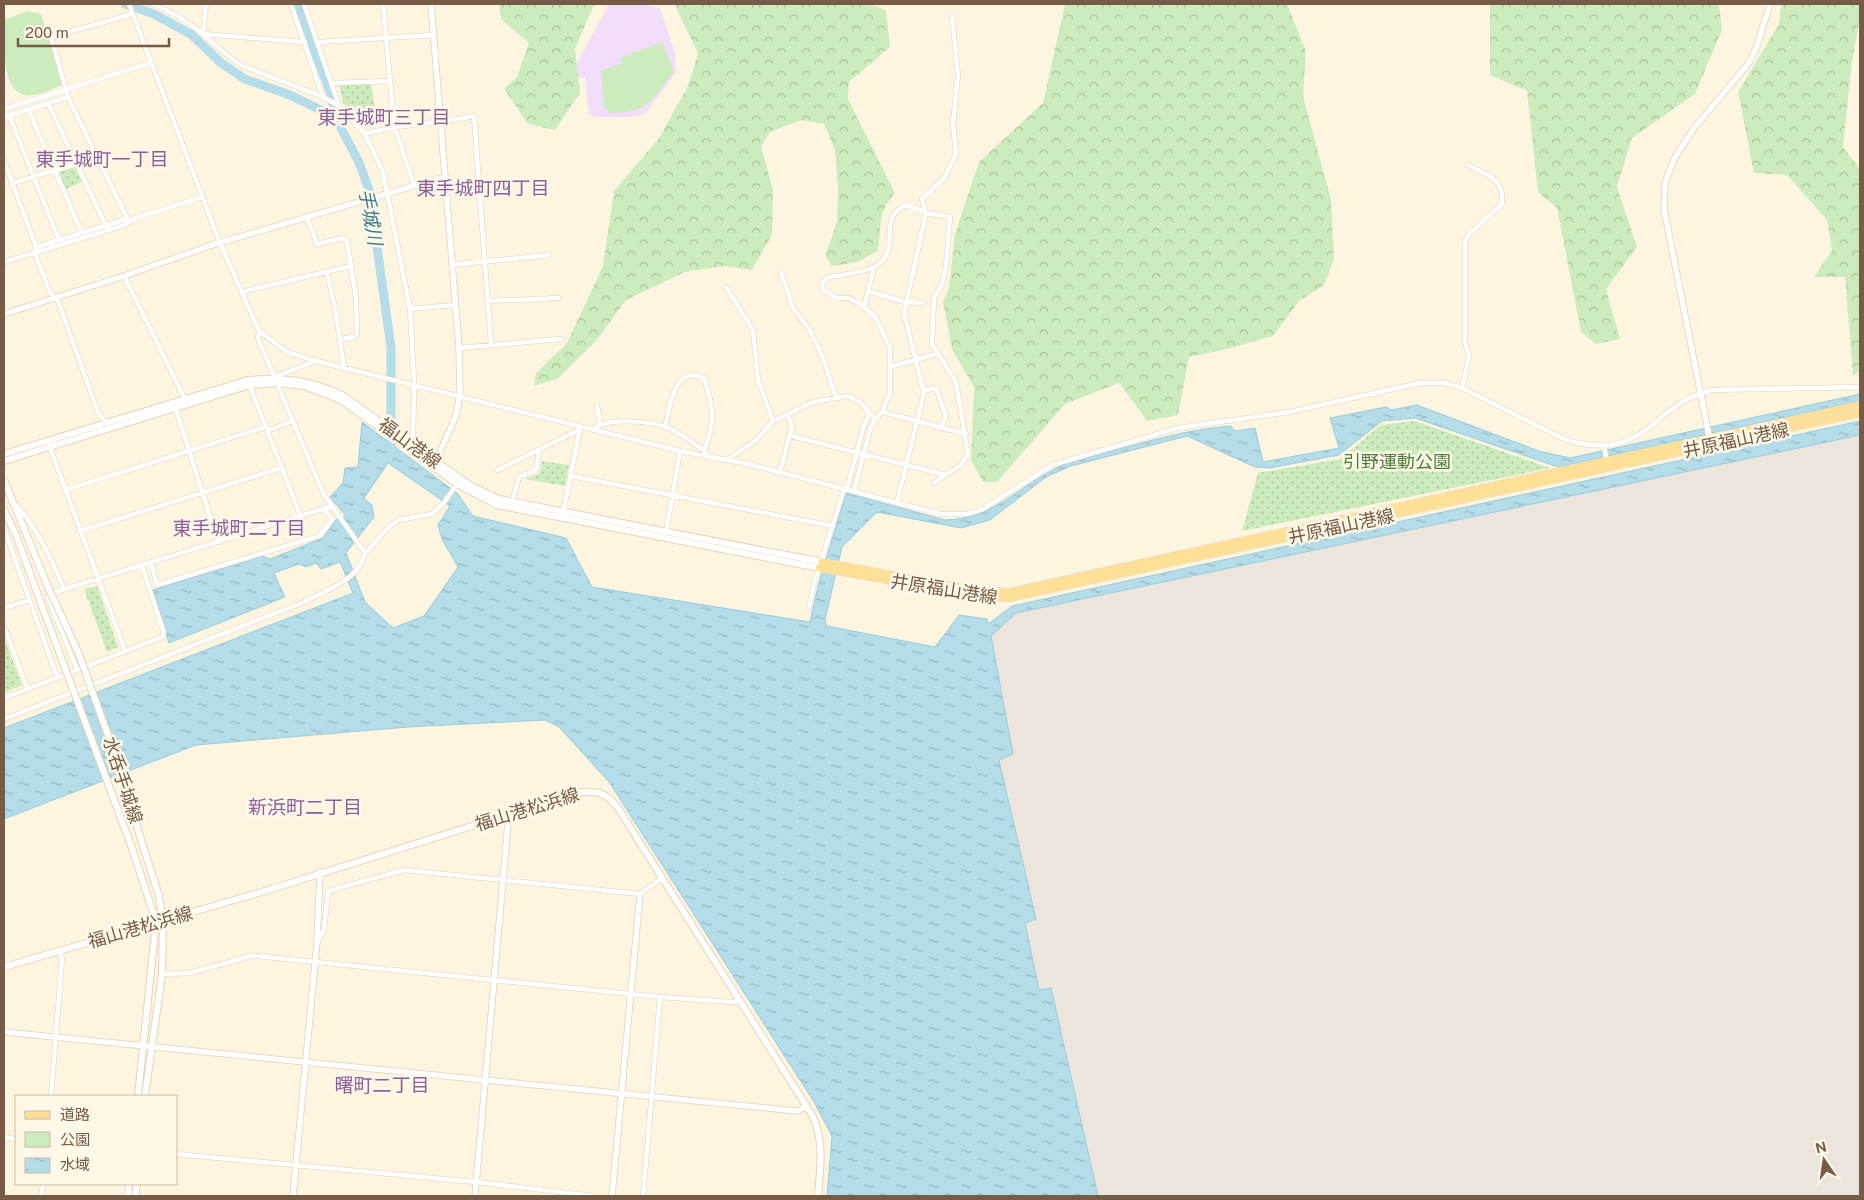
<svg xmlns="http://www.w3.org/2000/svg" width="1864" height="1200" viewBox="0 0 1864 1200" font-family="'Public Sans','Noto Sans JP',sans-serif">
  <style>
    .industrial { fill: #ece5dc }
    .education { fill: #f2ddfa }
    .green { fill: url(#green-dots) }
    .forest { fill: url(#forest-crowns) }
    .pitch { fill: #cdecbe }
    .water { fill: url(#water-ripples); stroke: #99ccdb; fill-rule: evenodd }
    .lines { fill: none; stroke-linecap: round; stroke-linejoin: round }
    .river { stroke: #b4dde9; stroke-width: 9 }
    .minor-casing { stroke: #e3d1bc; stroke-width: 5.5 }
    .tertiary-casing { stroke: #e3d1bc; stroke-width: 7 }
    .secondary-casing { stroke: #e8d3b9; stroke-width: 8 }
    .primary-casing { stroke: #e1dbd6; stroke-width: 8 }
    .minor { stroke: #fff; stroke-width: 4.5 }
    .tertiary { stroke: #fff; stroke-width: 5.5 }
    .secondary { stroke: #fff; stroke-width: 6 }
    .primary { stroke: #ffe096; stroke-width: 7 }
    .secondary-bridge-casing { stroke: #e8d3b9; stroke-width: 8; stroke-linecap: butt }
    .secondary-bridge { stroke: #fff; stroke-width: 6 }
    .labels { text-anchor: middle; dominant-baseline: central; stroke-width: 5; stroke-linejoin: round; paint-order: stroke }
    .street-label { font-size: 18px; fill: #775b46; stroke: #fff8e8 }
    .park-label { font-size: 18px; fill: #4b7e3d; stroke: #fff8e8 }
    .neighbourhood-label { font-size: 19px; fill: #8c619b; stroke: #fff8e8 }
    .water-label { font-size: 19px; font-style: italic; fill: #3e798c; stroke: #fff8e8 }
  </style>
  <defs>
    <pattern id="green-dots" width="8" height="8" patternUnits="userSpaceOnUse" patternTransform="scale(1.25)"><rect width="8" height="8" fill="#cdecbe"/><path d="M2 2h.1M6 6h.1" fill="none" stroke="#abc29c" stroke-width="1.8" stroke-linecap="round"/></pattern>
    <pattern id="forest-crowns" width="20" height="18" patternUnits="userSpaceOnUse" patternTransform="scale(1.25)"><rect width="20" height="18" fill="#cdecbe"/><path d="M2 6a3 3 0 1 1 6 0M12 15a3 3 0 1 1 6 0" fill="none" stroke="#abc29c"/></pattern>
    <pattern id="water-ripples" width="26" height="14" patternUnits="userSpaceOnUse" patternTransform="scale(1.25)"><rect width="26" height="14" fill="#b4dde9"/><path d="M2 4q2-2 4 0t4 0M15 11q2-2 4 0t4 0" fill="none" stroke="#97b6bf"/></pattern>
  </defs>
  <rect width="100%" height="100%" fill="#fef5e0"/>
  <path class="industrial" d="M 1860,430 L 1860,1196 L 1098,1196 L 1051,989 L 1039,991 L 1025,922 L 1036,918 L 999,760 L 1013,754 L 991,636 L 1016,613 Z"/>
  <path class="education" d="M 609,4 L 644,4 L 660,8 L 675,53 L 676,72 L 645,114 L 630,117 L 594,117 L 589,113 L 585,77 L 578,78 L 575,67 Z"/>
  <path class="green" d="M 371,83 L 377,125 L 368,127 L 343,103 L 339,85 Z
    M 73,168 L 76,169 L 82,182 L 66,189 L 59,174 L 62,171 Z
    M 1415,421 L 1550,468 L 1242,531 L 1258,473 L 1340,459 L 1381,425 Z
    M 542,461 L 569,465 L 565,486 L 525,479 L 540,473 Z
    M 97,586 L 118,647 L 107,652 L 84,589 Z
    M 4,638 L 22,685 L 4,693 Z"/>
  <path class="forest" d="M 499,4 L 599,4 L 593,7 L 575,49 L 580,93 L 555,130 L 528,124 L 504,89 L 517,77 L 529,43 L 501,19 Z
    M 674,4 L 868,4 L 886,10 L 890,47 L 849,82 L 848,99 L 895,193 C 877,213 882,225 878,251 L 857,262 L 832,266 L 825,256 L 837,222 L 838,188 L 835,150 L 824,124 L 801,120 L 770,132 L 761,147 L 773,189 L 772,235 L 752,270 L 724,266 L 685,272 L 626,300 L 596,341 L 557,379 L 534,386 L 536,373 L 567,343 L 603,266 L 614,191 L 659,138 L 688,86 L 698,53 Z
    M 1065,4 L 1287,4 L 1306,51 L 1303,96 L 1331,200 L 1334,259 L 1324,285 L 1299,301 L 1273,336 L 1228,349 L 1189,357 L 1178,415 L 1147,421 L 1119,383 L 1065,404 L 997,482 L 983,482 L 971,461 L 974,387 L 952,349 L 943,302 L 949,288 L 955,234 L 979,162 L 1043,103 Z
    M 1490,4 L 1719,4 L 1722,30 L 1695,94 L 1632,138 L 1617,187 L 1637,247 L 1606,289 L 1620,339 L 1596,344 L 1581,332 L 1557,208 L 1538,192 L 1527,91 L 1490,75 Z
    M 1781,4 L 1860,4 L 1860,19 L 1852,61 L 1843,147 L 1860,169 L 1860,371 L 1853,376 L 1845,277 L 1814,277 L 1832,250 L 1827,220 L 1787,175 L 1754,173 L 1738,92 L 1779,24 Z"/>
  <path class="pitch" d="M 27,11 L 41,14 L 63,85 C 53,89 42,94 33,95 C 0,101 4,44 4,20 Z
    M 662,42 L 674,72 C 651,100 649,113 610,113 L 604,107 L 601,71 L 622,63 L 620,58 Z"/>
  <path class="water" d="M 1860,394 L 1860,401 L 1558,467 L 1415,418 L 1382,421 L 1339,455 L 1270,468 L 1255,467 L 1187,436 L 1071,466 L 1046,477 L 990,520 L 961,528 L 877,512 L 842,547 L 825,620 L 827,626 L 935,647 L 959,615 L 987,619 L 988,624 L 1012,606 L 1860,421 L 1860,435 L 1016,613 L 991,636 L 1013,754 L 999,760 L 1036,919 L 1025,923 L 1039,990 L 1051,988 L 1098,1196 L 827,1196 L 832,1136 L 814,1102 L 609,782 L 559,727 L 545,720 L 408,727 L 196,745 L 4,819 L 4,728 L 353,593 L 340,562 L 321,569 L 316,563 L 306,567 L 299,564 L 274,573 L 285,597 L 169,643 L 153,590 L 262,556 L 270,559 L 323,538 L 336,520 L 346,516 L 330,497 L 343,483 L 345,468 L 358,467 L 362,422 L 458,494 L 473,516 L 566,538 L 592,587 L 810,622 L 818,586 L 846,493 L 945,520 C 997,519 1022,481 1068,463 C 1084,457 1102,454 1119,449 C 1158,439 1190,429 1231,426 L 1235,431 L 1255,428 L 1263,462 L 1339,448 L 1330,418 L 1386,407 L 1391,410 L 1417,405 L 1539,451 L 1570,458 ZM 388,463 L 450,506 L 438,525 L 442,539 L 458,567 L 424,616 L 393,628 L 365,602 L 346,553 L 374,517 L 372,505 L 364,498 Z"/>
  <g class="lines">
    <path class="river" d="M 125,4 L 154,14 L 192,35 L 221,63 L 245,79 L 290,95 L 335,117
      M 297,4 L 331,94 L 335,117 L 359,162 L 369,190 L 391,347 L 391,444"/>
    <defs>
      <path id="minor" d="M 152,4 C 170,11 188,21 203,34 C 216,45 227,57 243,66 L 323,97
        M 206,4 L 203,34 L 305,42
        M 291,4 L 323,97 L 339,106 L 365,134 L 383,172 L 410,309 L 414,380 L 413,446
        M 304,4 L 339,106
        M 383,4 L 394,125 L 414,185
        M 318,42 L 433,35
        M 333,83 L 390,81
        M 48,103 L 106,226
        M 4,109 L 150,63
        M 28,109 L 82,233
        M 9,115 L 59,240
        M 4,117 L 68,97
        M 365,134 C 401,123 437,124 474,116 L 491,345
        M 4,160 L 38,252
        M 12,183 L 97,158
        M 926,213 L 950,217 L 946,266 L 942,284 L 934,298 L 932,344 L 956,382 L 968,454 L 961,465 L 934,483
        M 307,217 L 317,244 L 343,238 L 347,241 L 356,298 L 357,334 L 354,337 L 341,339
        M 129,222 L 68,97 L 51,37 L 132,14
        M 36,247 L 127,219
        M 35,253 L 50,293 L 58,301 L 98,412 L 106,423
        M 4,262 L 125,225 L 133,219 L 202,197
        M 451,265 L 549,255
        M 327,272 L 336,313 L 344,368
        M 781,272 L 793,308 L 809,329 L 822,355 L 836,398
        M 124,276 L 185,399
        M 726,287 L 753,330 L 758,380 L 773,421
        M 868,291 L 905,302 L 923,303
        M 241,292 L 351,266
        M 488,301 L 559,298
        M 864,307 L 874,267
        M 410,309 L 455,305
        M 259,331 L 287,352 L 316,361 L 680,451 L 748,464 L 940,514 L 967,514 L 983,509 L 1052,465 L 1178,428 L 1289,412 L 1420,383 L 1444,383 L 1462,388 L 1566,440 C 1648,463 1649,406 1711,390 L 1860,387
        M 459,348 L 561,339
        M 892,366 L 937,354
        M 274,377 L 316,361
        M 249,384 L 301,517
        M 1462,388 L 1469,357 L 1465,342 L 1465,242 L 1469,234 L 1502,204 C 1504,178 1489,176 1468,165
        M 923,391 L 936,388 L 946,416 L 941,428
        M 597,405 L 600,424
        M 175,406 L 218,542
        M 882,412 L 966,434
        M 665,427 C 670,406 674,364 704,378 C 714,411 716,418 704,451
        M 593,430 C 605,417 650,421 666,427 C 681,433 693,443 706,452
        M 791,436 L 946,475
        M 49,445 L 125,651
        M 1604,446 L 1607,462
        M 727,460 L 756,440 L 773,421 L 813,402 L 848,396 L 861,403 L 872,416
        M 497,470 L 577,431 L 580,427
        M 780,472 L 792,426 L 788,415
        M 571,476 L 833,526
        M 65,490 L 262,428 L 272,429 L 292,421
        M 854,491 L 870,430 L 875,419 L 882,412 L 890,393 L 890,348 L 876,318 L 860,304 L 849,298 L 836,298 L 823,290 L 822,284 L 828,277 C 842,275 874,272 883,260 C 898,241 879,219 905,205 L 926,212
        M 512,502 L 519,477 L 536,470 L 539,450
        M 897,502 L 924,393 L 904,313 L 926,213 L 922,199 L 945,177 L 956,153 L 953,124 L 958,75 L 952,16
        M 14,503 C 34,523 54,563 64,589
        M 563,513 L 580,429
        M 4,528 L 57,677
        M 80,531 L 281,468
        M 666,533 L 680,451
        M 365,553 L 390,526 L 398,520 L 432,514 L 443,504 L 457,484
        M 151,563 L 157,585 L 319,536 L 332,520 L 324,509
        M 809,607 L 814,583 L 843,493 L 848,485 L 864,425 L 869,415
        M 4,608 L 30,600
        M 4,626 L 27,688
        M 77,669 L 48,598 L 49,594 L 332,506
        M 4,698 L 162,637 L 164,633 L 142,566
        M 4,719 L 304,602 C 327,590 359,580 365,553 L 323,493 L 258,338 L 259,331 L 220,243 L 129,4
        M 318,941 L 324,929 L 328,891 L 404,870 L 640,894 L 662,878
        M 162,974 L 190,973 L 251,956 L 257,956 L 660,997 L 732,1002 L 739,1001
        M 51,1096 L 62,959 L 60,951
        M 4,1137 L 16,1139
        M 176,1154 L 476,1182 L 593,1196
        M 41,1196 L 43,1184
        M 643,1196 L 660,997"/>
      <path id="tertiary" d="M 431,4 L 459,348 L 460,392 L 458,406 L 455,418 L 435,463
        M 4,314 L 124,276 L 212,245 L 444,177
        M 1710,441 L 1664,209 L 1665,183 L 1675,157 L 1694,128 L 1749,63 L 1757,46 L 1770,4
        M 4,1032 L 797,1111 L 806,1107
        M 293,1196 L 317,942 L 320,872
        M 475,1196 L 508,823 L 505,815
        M 612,1196 L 640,894"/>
      <path id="secondary" d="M 4,454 L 248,380 C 282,377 310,380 342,395 L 471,486 L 499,499 L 822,562
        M 4,461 L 250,385 L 277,383 L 304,386 L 341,400 L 457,484 L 497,505 L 819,568
        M 4,480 L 48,587
        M 4,510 L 16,535 L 42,606
        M 141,840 L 159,896 L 163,921 L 162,974 L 145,1096
        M 132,848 L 156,922 L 138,1096
        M 4,967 L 265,891 L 577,793 C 596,790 606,792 618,808 L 812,1115 C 825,1142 820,1168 818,1196
        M 128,1196 L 129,1184
        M 135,1196 L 137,1184"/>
      <path id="primary" d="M 822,562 L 969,589 L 1009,592 L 1860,405
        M 819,568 L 986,598 L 1010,598 L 1860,413"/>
    </defs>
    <use href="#minor" class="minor-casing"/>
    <use href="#tertiary" class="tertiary-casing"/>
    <use href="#secondary" class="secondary-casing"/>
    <use href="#primary" class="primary-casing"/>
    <use href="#minor" class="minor"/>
    <use href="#tertiary" class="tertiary"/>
    <use href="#secondary" class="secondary"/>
    <use href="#primary" class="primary"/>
    <defs>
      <path id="secondary-bridge" d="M 48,587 L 78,652 L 121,771 L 141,840
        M 42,606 L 132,848"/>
    </defs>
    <use href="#secondary-bridge" class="secondary-bridge-casing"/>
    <use href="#secondary-bridge" class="secondary-bridge"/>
  </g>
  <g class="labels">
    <g class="street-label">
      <text transform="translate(1736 440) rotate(-12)">井原福山港線</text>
      <text transform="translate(410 443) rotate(36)">福山港線</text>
      <text transform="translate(1341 526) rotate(-12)">井原福山港線</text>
      <text transform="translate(944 589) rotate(9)">井原福山港線</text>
      <text transform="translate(123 780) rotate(72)">水呑手城線</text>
      <text transform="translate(527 809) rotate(-17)">福山港松浜線</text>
      <text transform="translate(140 927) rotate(-16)">福山港松浜線</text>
    </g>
    <g class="park-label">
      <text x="1397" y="461">引野運動公園</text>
    </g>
    <g class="neighbourhood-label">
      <text x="384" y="117">東手城町三丁目</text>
      <text x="102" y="159">東手城町一丁目</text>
      <text x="483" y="188">東手城町四丁目</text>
      <text x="239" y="528">東手城町二丁目</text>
      <text x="305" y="807">新浜町二丁目</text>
      <text x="382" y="1085">曙町二丁目</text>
    </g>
    <g class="water-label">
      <text transform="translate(371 217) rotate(80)">手城川</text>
    </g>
  </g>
  <rect width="1864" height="1200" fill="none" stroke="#775b46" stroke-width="10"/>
  <rect x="15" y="1095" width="162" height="90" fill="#fff8e8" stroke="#c9b9a7"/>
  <rect x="25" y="1111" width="25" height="8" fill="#ffe096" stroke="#c9b9a7"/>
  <text x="60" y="1120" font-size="15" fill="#775b46">道路</text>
  <rect x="25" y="1132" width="25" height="15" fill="#cdecbe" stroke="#c9b9a7"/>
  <text x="60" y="1145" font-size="15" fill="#775b46">公園</text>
  <rect x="25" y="1158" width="25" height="15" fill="url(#water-ripples)" stroke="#c9b9a7"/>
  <text x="60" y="1170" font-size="15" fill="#775b46">水域</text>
  <g transform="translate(1824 1160) rotate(347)" stroke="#fff8e8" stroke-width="4" paint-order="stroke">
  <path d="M0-4L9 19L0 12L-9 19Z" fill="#775b46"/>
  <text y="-8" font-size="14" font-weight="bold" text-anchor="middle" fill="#775b46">N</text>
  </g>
  <path d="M18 38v8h151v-8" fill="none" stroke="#775b46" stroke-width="2.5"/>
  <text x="25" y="38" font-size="15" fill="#775b46" stroke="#fff8e8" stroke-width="4" paint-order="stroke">200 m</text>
</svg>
